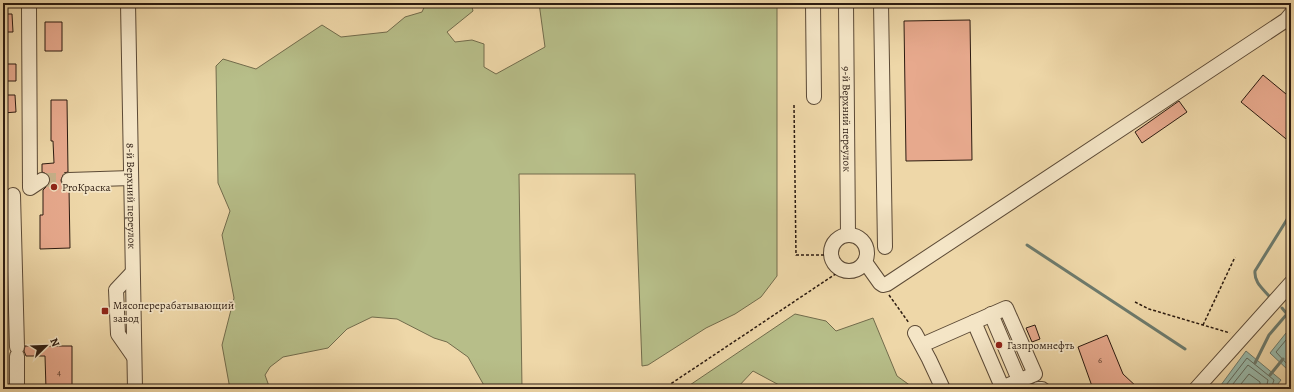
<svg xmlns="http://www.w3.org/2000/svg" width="1294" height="392" viewBox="0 0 1294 392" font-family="Alegreya,serif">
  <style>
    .green { fill: #b7be89; stroke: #726c4c }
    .water { fill: #99b9aa; stroke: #6d7a6c }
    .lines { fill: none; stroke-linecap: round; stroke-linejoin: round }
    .shore { stroke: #626a5d; stroke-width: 1 }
    .stream { stroke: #6d7a6c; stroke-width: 3 }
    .building { fill: #e7a98d; stroke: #2c1b10 }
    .minor-tunnel { stroke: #c7b18a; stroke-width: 14; stroke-dasharray: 14 7; stroke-linecap: butt }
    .minor-casing { stroke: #5c4a36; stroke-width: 16 }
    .path { stroke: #2c1b10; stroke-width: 1.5; stroke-dasharray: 3 2; stroke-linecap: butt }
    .minor { stroke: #f4e5c6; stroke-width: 14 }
    .poi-dot { fill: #8f2418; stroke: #f4e5c6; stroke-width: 1.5 }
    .labels { text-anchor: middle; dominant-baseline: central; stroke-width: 3.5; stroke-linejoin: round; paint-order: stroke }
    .number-label { font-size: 9px; fill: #5b3e2f }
    .street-label { font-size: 11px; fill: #2c1b10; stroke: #f4e5c6 }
    .poi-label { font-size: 11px; fill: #2c1b10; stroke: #f4e5c6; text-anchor: start }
  </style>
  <rect width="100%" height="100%" fill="#eed7a8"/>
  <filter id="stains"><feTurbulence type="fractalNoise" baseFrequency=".005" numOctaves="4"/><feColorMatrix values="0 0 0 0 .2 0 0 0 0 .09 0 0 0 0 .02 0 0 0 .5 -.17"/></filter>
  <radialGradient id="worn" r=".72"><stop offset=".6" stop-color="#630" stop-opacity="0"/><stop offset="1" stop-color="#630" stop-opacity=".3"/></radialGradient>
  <path class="green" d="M 426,3 L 471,3 L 473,11 L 447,32 L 455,42 L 472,40 L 484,44 L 484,67 L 496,74 L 545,47 L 539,3 L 777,3 L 777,276 L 761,297 L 735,314 L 706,328 L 648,365 L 642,366 L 635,174 L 519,174 L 522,389 L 486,389 L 468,357 L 447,342 L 434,338 L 397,319 L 372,317 L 347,329 L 328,348 L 283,357 L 270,367 L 265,375 L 270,389 L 230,389 L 222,345 L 234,298 L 222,235 L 230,211 L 218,183 L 216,66 L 223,59 L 256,69 L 322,25 L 341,37 L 387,32 L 405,17 L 422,12 Z
    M 795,314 L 826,321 L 836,331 L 873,318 L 897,376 L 915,389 L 783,389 L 779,385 L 753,371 L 736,389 L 684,389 Z"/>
  <path class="water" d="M 1286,333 L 1291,337 L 1291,367 L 1288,370 L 1270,353 Z
    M 1246,351 L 1281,380 L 1274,389 L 1218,389 Z"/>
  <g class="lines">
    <path class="shore" d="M 1291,340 L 1286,340 L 1276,352 L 1287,364 L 1291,364
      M 1223,389 L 1247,358 L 1274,380 L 1271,389
      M 1229,389 L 1248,365 L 1268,380 L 1266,389
      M 1237,389 L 1249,374 L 1260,382 L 1260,389"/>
    <path class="stream" d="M 1027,245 L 1185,349
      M 1269,296 C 1262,288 1254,282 1255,271 L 1291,213
      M 1255,363 L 1269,335 L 1287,314 L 1282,308
      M 1270,375 L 1283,359"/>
  </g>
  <path class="building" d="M 3,14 L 12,14 L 13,32 L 3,32 Z
    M 970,20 L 972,160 L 906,161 L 904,21 Z
    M 45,22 L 62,22 L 62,51 L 45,51 Z
    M 3,64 L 16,64 L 16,81 L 3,81 Z
    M 1263,75 L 1286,94 L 1291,88 L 1291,143 L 1241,102 Z
    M 3,95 L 15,95 L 16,112 L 3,113 Z
    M 51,100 L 67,100 L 68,172 L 64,173 L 61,180 L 62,185 L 69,188 L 70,248 L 40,249 L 40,215 L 43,215 L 43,190 L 49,184 L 50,180 L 49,175 L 42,172 L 42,164 L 54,163 L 53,141 L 51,141 Z
    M 1179,101 L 1187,112 L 1142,143 L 1135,132 Z
    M 1035,325 L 1040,339 L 1032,342 L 1026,328 Z
    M 1107,335 L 1123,374 L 1139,389 L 1093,389 L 1078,347 Z
    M 25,346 L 72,346 L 72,389 L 46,389 L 45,356 L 26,356 L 24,351 Z"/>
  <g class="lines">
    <path class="minor-tunnel" d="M 42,180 L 69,180"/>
    <defs>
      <g id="minor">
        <path id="s1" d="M 128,3 L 135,389"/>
        <path d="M 813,3 L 814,97"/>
        <path id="s2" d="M 846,3 L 848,235"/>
        <path d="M 881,3 L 885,247"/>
        <path d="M 29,6 L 30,188 L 42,180"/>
        <path d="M 69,180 L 131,178"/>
        <path d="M 13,195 L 17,347"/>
        <circle cx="849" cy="253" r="18"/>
        <path d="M 865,262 L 880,283 L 883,285 L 887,284 L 1286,20 L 1291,14"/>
        <path d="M 132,273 L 116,290 L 118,334 L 134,357"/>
        <path d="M 991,314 L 1019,380"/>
        <path d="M 974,322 L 1002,387"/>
        <path d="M 915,333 L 929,359 L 943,389"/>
        <path d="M 922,345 L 1006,308 L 1035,374 L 999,389"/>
        <path d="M 17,356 L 17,389"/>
        <path d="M 1038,389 L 1042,389"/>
        <path d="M 1196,389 L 1291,283"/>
      </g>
    </defs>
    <use href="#minor" class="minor-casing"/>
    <path class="path" d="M 794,105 L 796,255 L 827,255
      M 889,295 L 909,323
      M 1135,302 L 1149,309 L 1230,333
      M 1203,325 L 1235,257
      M 663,389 L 837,273"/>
    <use href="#minor" class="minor"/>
  </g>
  <g class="poi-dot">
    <circle cx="54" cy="187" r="4"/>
    <rect x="101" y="307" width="8" height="8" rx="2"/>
    <circle cx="999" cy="345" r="4"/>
  </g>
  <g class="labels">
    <g class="number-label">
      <text x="1100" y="360">6</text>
      <text x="59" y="372">4</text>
    </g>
    <g class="street-label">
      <text stroke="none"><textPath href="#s2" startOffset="116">9-й Верхний переулок</textPath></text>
      <text stroke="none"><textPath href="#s1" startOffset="193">8-й Верхний переулок</textPath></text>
    </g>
    <g class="poi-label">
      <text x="62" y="187">ProКраска</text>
      <text x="113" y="305">Мясоперерабатывающий<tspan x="113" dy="13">завод</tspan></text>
      <text x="1007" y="345">Газпромнефть</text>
    </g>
  </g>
  <rect width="1294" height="392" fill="none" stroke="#eed7a8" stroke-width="16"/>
  <rect x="4" y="4" width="1286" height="384" fill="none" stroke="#2c1b10" stroke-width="2"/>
  <rect x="8" y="8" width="1278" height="376" fill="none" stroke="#2c1b10"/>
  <g transform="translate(46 346) rotate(67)" stroke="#f4e5c6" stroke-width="3" paint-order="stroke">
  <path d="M0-3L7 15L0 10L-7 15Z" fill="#2c1b10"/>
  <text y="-6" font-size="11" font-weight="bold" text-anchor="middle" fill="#2c1b10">N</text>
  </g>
  <rect width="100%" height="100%" filter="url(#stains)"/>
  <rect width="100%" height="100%" fill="url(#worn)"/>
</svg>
